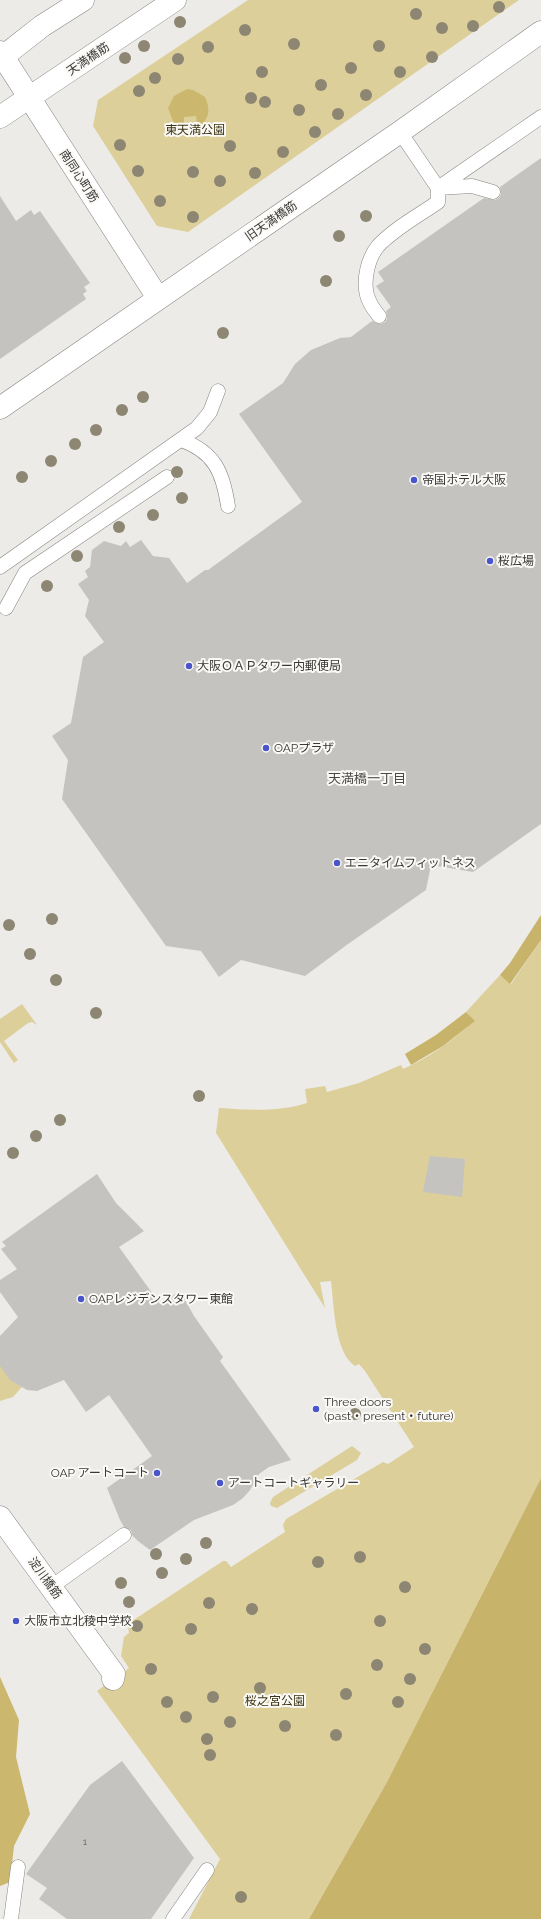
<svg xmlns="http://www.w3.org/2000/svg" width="541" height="1919" viewBox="0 0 541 1919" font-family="Raleway,'Noto Sans JP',sans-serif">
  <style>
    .green { fill: #ddcf99 }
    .forest { fill: #cbb76d }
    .water { fill: #c7b369 }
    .building { fill: #c4c3c0 }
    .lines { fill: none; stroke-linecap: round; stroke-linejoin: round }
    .lane-casing { stroke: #858481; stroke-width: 15 }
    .street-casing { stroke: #858481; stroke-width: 23 }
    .secondary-casing { stroke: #858481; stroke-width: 23 }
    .lane { stroke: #fff; stroke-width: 14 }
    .street { stroke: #fff; stroke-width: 22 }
    .secondary { stroke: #fff; stroke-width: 22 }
    .tree { fill: #8c8673 }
    .poi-dot { fill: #4b55ca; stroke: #faf9f5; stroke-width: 1.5 }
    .labels { text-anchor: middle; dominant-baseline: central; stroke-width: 4; stroke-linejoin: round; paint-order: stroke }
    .number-label { font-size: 10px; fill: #5c5b59 }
    .street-label { font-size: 12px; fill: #393837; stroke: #faf9f5 }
    .park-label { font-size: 12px; fill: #3d3413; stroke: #faf9f5 }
    .poi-label { font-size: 12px; fill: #393837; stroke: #faf9f5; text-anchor: start }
    .neighbourhood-label { font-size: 13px; fill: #4a4947; stroke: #faf9f5 }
  </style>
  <rect width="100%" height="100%" fill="#ecebe8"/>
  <path class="green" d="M 248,0 L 519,0 L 188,232 L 157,226 L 93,126 L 98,100 Z
    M 541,940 L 541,1478 L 387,1782 L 309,1919 L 189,1919 L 220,1859 L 97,1691 L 129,1668 L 121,1656 L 124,1637 L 129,1633 L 128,1627 L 132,1621 L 223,1561 L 226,1561 L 231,1567 L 285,1532 L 283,1525 L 286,1519 L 383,1462 L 388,1464 L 414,1447 L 365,1371 L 359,1364 L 355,1366 C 334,1352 334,1304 331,1281 L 320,1282 L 325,1308 L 216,1133 L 219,1108 C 248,1110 279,1112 307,1103 L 305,1089 L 325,1086 L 327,1092 L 359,1083 L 401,1065 L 403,1069 C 429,1058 453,1040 474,1021 L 466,1012 L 500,975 L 511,984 Z
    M 22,1004 L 37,1025 L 32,1022 L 28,1023 L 4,1041 L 18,1060 L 14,1063 L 0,1042 L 0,1019 Z
    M 0,1364 L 11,1380 L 22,1387 L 13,1397 L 0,1401 Z
    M 352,1446 L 361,1453 L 357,1460 L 277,1508 L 271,1506 L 270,1503 L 273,1497 Z"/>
  <path class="forest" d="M 187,89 L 193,90 L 205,97 C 211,110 209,119 198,128 L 196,116 L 184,117 L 184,129 L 173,121 L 168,108 L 174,96 Z
    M 0,1677 L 19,1720 L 16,1757 L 30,1814 L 14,1846 L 10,1882 L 0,1886 Z"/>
  <path class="water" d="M 541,915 L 541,940 L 510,984 L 500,975 L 510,963 Z
    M 466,1012 L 475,1021 L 443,1046 L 411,1065 L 405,1054 L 436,1035 Z
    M 541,1478 L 541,1919 L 309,1919 L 387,1782 Z"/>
  <path class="building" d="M 541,158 L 541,824 L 473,872 L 431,865 L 426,890 L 348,944 L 305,976 L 241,960 L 219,977 L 201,951 L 166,946 L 62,799 L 68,760 L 52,736 L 71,723 L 83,657 L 104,642 L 85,616 L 89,600 L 78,584 L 88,577 L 85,571 L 90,567 L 92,550 L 104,541 L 121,546 L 126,541 L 130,547 L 141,540 L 153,556 L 169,558 L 187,583 L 205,570 L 208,570 L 302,502 L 239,414 L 283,383 L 295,364 L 311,350 L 340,338 L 351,337 L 372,321 L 380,324 L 385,322 L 387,319 L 386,311 L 391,307 L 376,286 L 384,281 L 378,272 L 484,198 L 495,200 L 499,198 L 501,194 L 500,187 Z
    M 0,196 L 16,221 L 31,210 L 34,215 L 40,211 L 90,283 L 84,287 L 87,291 L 83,294 L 86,299 L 0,359 Z
    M 430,1156 L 465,1159 L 462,1197 L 423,1192 Z
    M 97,1174 L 116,1203 L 144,1231 L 119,1247 L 160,1304 L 180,1291 L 194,1316 L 223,1357 L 220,1361 L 291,1460 L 269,1467 L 259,1474 L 250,1490 L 243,1498 L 233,1505 L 194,1520 L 150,1550 L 138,1541 L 132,1535 L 131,1530 L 124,1527 L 120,1520 L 107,1488 L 152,1456 L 109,1395 L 86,1412 L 64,1380 L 37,1391 L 27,1390 L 10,1380 L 0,1366 L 0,1336 L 18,1317 L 0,1292 L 0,1280 L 17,1269 L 1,1249 L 6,1246 L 2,1242 Z
    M 122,1761 L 194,1858 L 151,1919 L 67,1919 L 39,1899 L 47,1888 L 26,1874 L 90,1785 Z"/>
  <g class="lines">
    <defs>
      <path id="lane" d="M 400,132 L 438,188 L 541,117
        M 379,316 C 374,310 369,303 367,295 C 363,280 368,258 378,246 C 395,228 418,216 438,202 L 438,188 L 472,186 L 493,192
        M 181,440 C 215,452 223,473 228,506
        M 0,567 L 197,428 L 210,412 L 218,391
        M 6,608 L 25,573 L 167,477
        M 51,1587 L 124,1535
        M 11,1919 L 18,1867
        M 173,1919 L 207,1870"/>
      <path id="street" d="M 0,52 L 158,298
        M 0,408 L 400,132 L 541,32
        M 0,1517 L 114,1674 L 113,1679"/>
      <path id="secondary" d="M 0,59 L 42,26 L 83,0
        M 0,117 L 175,0"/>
    </defs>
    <use href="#lane" class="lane-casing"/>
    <use href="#street" class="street-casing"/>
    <use href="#secondary" class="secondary-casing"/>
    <use href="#lane" class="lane"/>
    <use href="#street" class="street"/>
    <use href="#secondary" class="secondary"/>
  </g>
  <g class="tree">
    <circle cx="499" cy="7" r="6"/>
    <circle cx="416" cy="14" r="6"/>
    <circle cx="180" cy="22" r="6"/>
    <circle cx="473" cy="26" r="6"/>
    <circle cx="442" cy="28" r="6"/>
    <circle cx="245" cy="30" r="6"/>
    <circle cx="294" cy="44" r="6"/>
    <circle cx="144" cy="46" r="6"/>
    <circle cx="379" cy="46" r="6"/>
    <circle cx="208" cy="47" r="6"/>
    <circle cx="432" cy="57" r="6"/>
    <circle cx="125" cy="58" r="6"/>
    <circle cx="178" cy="59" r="6"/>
    <circle cx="351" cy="68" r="6"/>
    <circle cx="262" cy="72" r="6"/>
    <circle cx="400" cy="72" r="6"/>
    <circle cx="155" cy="78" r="6"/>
    <circle cx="321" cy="85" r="6"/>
    <circle cx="139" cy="91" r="6"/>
    <circle cx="366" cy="95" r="6"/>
    <circle cx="251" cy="98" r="6"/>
    <circle cx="265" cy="102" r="6"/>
    <circle cx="299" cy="110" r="6"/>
    <circle cx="338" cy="114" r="6"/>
    <circle cx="315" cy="132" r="6"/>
    <circle cx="120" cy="145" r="6"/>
    <circle cx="230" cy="146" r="6"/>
    <circle cx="283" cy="152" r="6"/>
    <circle cx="138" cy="171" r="6"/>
    <circle cx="193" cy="172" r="6"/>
    <circle cx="255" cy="173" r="6"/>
    <circle cx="220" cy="181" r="6"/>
    <circle cx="160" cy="201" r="6"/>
    <circle cx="366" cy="216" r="6"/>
    <circle cx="193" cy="217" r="6"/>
    <circle cx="339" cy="236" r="6"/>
    <circle cx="326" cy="281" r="6"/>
    <circle cx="223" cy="333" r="6"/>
    <circle cx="143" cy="397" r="6"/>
    <circle cx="122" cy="410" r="6"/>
    <circle cx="96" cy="430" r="6"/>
    <circle cx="75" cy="444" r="6"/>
    <circle cx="51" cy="461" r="6"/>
    <circle cx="177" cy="472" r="6"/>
    <circle cx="22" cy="477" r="6"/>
    <circle cx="182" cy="498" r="6"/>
    <circle cx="153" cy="515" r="6"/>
    <circle cx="119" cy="527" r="6"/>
    <circle cx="77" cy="556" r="6"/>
    <circle cx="47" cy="586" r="6"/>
    <circle cx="52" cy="919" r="6"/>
    <circle cx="9" cy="925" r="6"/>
    <circle cx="30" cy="954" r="6"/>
    <circle cx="56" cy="980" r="6"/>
    <circle cx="96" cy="1013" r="6"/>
    <circle cx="199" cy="1096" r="6"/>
    <circle cx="60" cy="1120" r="6"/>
    <circle cx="36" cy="1136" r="6"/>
    <circle cx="13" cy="1153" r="6"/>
    <circle cx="355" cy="1414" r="6"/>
    <circle cx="206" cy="1543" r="6"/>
    <circle cx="156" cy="1554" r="6"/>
    <circle cx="360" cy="1557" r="6"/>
    <circle cx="186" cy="1559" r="6"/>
    <circle cx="318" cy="1562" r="6"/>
    <circle cx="162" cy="1573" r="6"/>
    <circle cx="121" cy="1583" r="6"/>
    <circle cx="405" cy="1587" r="6"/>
    <circle cx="129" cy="1602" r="6"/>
    <circle cx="209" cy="1603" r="6"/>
    <circle cx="252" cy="1609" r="6"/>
    <circle cx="380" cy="1621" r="6"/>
    <circle cx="137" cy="1626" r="6"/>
    <circle cx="191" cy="1629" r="6"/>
    <circle cx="425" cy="1649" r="6"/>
    <circle cx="377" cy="1665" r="6"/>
    <circle cx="151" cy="1669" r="6"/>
    <circle cx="410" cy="1679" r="6"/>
    <circle cx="260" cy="1688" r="6"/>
    <circle cx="346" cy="1694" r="6"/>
    <circle cx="213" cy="1697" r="6"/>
    <circle cx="167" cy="1702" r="6"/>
    <circle cx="398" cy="1702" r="6"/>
    <circle cx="186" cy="1717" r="6"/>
    <circle cx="230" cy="1722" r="6"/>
    <circle cx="285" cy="1726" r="6"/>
    <circle cx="336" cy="1735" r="6"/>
    <circle cx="207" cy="1739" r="6"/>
    <circle cx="210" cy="1755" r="6"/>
    <circle cx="241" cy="1897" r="6"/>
  </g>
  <g class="poi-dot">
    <circle cx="414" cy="480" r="4"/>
    <circle cx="490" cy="561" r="4"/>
    <circle cx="189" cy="666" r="4"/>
    <circle cx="266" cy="748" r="4"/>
    <circle cx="337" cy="863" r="4"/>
    <circle cx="81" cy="1299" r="4"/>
    <circle cx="316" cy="1409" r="4"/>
    <circle cx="157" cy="1473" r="4"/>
    <circle cx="220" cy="1483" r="4"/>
    <circle cx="16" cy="1621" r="4"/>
  </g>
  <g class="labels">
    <g class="number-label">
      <text x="85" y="1841">1</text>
    </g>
    <g class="street-label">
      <text transform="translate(88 59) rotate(-34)">天満橋筋</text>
      <text transform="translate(79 176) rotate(57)">南同心町筋</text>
      <text transform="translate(271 221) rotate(-35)">旧天満橋筋</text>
      <text transform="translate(45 1578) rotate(54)">淀川橋筋</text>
    </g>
    <g class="park-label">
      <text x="195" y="130">東天満公園</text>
      <text x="275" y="1701">桜之宮公園</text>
    </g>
    <g class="poi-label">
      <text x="422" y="480">帝国ホテル大阪</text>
      <text x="498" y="561">桜広場</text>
      <text x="197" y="666">大阪ＯＡＰタワー内郵便局</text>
      <text x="274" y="748">OAPプラザ</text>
      <text x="345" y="863">エニタイムフィットネス</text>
      <text x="89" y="1299">OAPレジデンスタワー東館</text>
      <text x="324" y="1402">Three doors<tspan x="324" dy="14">(past・present・future)</tspan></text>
      <text x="149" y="1473" text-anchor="end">OAP アートコート</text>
      <text x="228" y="1483">アートコートギャラリー</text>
      <text x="24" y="1621">大阪市立北稜中学校</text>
    </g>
    <g class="neighbourhood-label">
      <text x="367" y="778">天満橋一丁目</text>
    </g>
  </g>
</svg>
